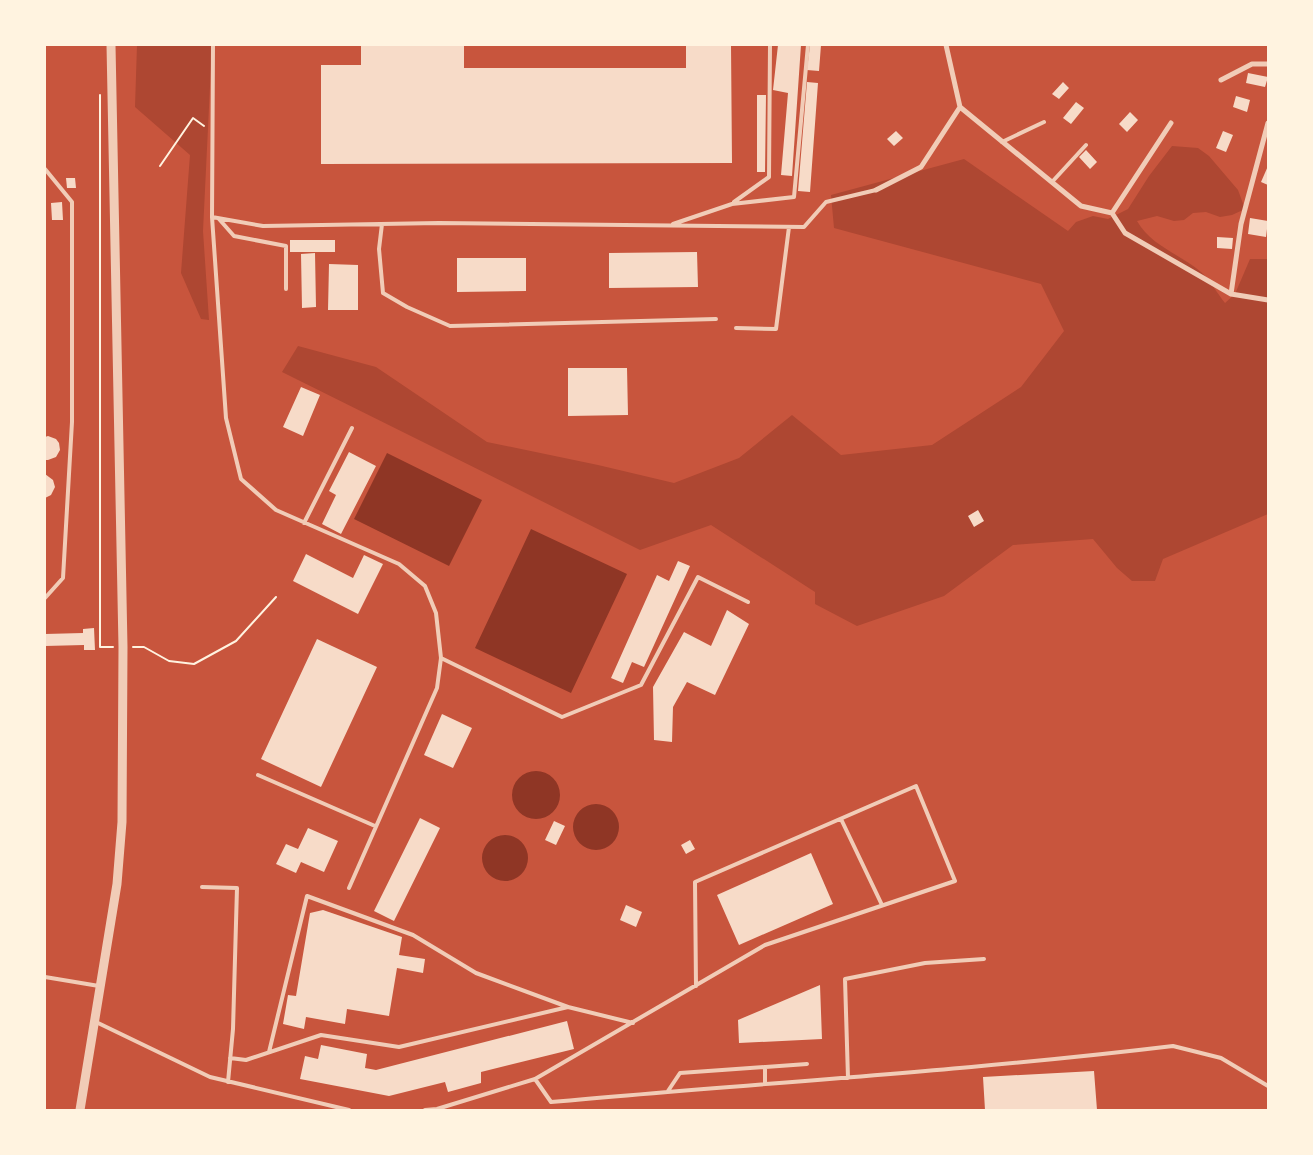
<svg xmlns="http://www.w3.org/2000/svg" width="1313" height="1155" viewBox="0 0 1313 1155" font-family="Ubuntu,sans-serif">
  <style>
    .green { fill: #ae4732 }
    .water { fill: #8f3625 }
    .building { fill: #f7dbc8 }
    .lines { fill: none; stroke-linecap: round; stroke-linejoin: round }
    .path { stroke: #fff3e0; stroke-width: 2 }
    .service { stroke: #f1ccb7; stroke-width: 4 }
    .minor { stroke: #f1ccb7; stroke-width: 5 }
    .tertiary { stroke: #f1ccb7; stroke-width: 9 }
  </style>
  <rect width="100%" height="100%" fill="#c8553d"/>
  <path class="green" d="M 137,45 L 212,45 L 203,231 L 209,320 L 201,319 L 181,273 L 190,155 L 135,107 Z
    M 1172,146 L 1198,148 L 1209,156 L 1238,190 L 1245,209 L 1232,215 L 1220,217 L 1206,212 L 1193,213 L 1184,220 L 1174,221 L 1157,216 L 1137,221 C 1151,246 1180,254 1201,272 C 1210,280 1217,293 1225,303 L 1235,294 L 1250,259 L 1268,259 L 1268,514 L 1163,559 L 1155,581 L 1132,581 L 1117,568 L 1093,539 L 1013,545 L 944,596 L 857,626 L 815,604 L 815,592 L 711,525 L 640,550 L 282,372 L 298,346 L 376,367 L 487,442 L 598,465 L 674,483 L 739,458 L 792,415 L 841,455 L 932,445 L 1021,387 L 1064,331 L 1041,284 L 834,228 L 831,195 L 964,159 L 1068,231 L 1076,222 L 1093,216 L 1108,219 L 1128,209 L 1149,176 Z"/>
  <path class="water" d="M 387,453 L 482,500 L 449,566 L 354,519 Z
    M 531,529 L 627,574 L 571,693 L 475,648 Z
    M512 795a24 24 0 1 1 48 0a24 24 0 1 1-48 0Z
    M573 827a23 23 0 1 1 46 0a23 23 0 1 1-46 0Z
    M482 858a23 23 0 1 1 46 0a23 23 0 1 1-46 0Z"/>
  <path class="building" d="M 361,45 L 464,45 L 464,68 L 686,68 L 686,45 L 731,45 L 732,163 L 321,164 L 321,65 L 361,65 Z
    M 778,45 L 801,45 L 792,176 L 781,175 L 788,93 L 773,90 Z
    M 810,45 L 821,45 L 819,71 L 807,70 Z
    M 1248,73 L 1268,77 L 1265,87 L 1246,83 Z
    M 807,82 L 818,83 L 810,192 L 798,191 Z
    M 1063,82 L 1069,88 L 1059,99 L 1052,94 Z
    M 757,95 L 766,95 L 765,172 L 757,172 Z
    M 1236,96 L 1250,100 L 1247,112 L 1233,107 Z
    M 1076,102 L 1084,108 L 1071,124 L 1063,118 Z
    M 1130,112 L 1138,120 L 1127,132 L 1119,124 Z
    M 896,131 L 903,138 L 894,146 L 887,139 Z
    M 1223,131 L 1233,135 L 1226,152 L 1216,148 Z
    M 1086,150 L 1097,162 L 1090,169 L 1079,157 Z
    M 1268,166 L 1268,185 L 1261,182 Z
    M 66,178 L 75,178 L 76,188 L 67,188 Z
    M 62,202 L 63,220 L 52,220 L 51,203 Z
    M 1250,218 L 1268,221 L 1266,237 L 1248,234 Z
    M 1217,237 L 1233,238 L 1232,249 L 1217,248 Z
    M 290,240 L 335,240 L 335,252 L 290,252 Z
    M 697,252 L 698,287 L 609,288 L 609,253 Z
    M 315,253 L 316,307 L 302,308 L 301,254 Z
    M 457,258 L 526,258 L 526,291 L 457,292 Z
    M 329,264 L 358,265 L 358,310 L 328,310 Z
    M 568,368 L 627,368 L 628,415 L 568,416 Z
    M 301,387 L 320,395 L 303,436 L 283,427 Z
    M 48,436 L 56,439 L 59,443 L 60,450 L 56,457 L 48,460 L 45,460 L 45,437 Z
    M 349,452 L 376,466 L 341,534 L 322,524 L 336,495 L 329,491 Z
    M 45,474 L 53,480 L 55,487 L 51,495 L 45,498 Z
    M 978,510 L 984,521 L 974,527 L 968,516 Z
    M 306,554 L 353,578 L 364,555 L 383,564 L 358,614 L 293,581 Z
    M 678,561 L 690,566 L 644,667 L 632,662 L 623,683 L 611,678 L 657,575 L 669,581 Z
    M 727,610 L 749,624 L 715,695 L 687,682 L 673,707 L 672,742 L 654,740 L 653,687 L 684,632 L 711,646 Z
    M 94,628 L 95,650 L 84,650 L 84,645 L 45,646 L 45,634 L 83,633 L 83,629 Z
    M 317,639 L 377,667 L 321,787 L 261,759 Z
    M 442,714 L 472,728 L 453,768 L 424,755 Z
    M 420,818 L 440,828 L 394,921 L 374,911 Z
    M 554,821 L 565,826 L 556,845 L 545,840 Z
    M 308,828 L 338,841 L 324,872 L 301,862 L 296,873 L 276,864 L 286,844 L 298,849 Z
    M 690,840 L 695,849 L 686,854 L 681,845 Z
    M 811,853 L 833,904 L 739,945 L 717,895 Z
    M 626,905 L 642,912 L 636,927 L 620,920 Z
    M 323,910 L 402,937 L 399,955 L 425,959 L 423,973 L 397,968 L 389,1016 L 347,1009 L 345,1024 L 306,1017 L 304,1029 L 283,1024 L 288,995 L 296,996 L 310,913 Z
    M 820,985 L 822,1039 L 739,1043 L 738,1020 Z
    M 567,1021 L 574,1049 L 481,1072 L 481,1083 L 448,1092 L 445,1082 L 389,1096 L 300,1079 L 305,1056 L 318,1059 L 321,1045 L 367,1054 L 365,1068 L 376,1070 Z
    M 1094,1071 L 1097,1110 L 985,1110 L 983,1077 Z"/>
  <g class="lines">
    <path class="path" d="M 100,95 L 100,647 L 113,647
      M 160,166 L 193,118 L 204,126
      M 133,647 L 144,647 L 169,661 L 194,664 L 236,641 L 276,597"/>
    <path class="service" d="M 213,45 L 212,217 L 263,226 L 439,223 L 804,227 L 826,202 L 876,190
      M 1002,142 L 1044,122
      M 45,169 L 72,202 L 72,422 L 63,578 L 45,598
      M 1052,182 L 1086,145
      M 734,202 L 769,177 L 770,45
      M 212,217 L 226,418 L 241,479 L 276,510 L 399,564 L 425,586 L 436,613 L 441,658 L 437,688 L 349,888
      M 219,219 L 234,236 L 286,246 L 286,289
      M 382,224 L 379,249 L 383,293 L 407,307 L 450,326 L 716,319
      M 673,224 L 732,204 L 794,197 L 808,45
      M 736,328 L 776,329 L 789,227
      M 304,523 L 352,428
      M 441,658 L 562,717 L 641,685 L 698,577 L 748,602
      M 258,775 L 375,826
      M 841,819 L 882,905
      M 202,887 L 237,888 L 233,1029 L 228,1082
      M 45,977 L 99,986
      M 96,1022 L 210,1077 L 349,1110
      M 269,1052 L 307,896 L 413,935 L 476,973 L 568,1007
      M 230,1058 L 246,1060 L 321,1035 L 399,1047 L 568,1007 L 633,1023
      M 765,1067 L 765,1084
      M 848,1078 L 845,979 L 925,963 L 984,959
      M 535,1079 L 551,1102 C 758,1083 966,1071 1173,1046 L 1221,1058 L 1268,1086
      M 668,1091 L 680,1073 L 807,1064
      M 425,1110 L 437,1109 L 535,1079 L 765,945 L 955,881 L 916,786 L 695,882 L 696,986"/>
    <path class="minor" d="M 946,45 L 960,107 L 1081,206 L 1112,213 L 1125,233 L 1231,294 L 1268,300
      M 1221,80 L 1252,64 L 1268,64
      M 876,190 L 921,167 L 960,107
      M 1112,213 L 1171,123
      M 1231,294 L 1241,224 L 1268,123"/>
    <path class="tertiary" d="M 80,1110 L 117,884 L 122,822 L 123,647 L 111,45"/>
  </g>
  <rect width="1313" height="1155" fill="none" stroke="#fff3e0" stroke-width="92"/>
</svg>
